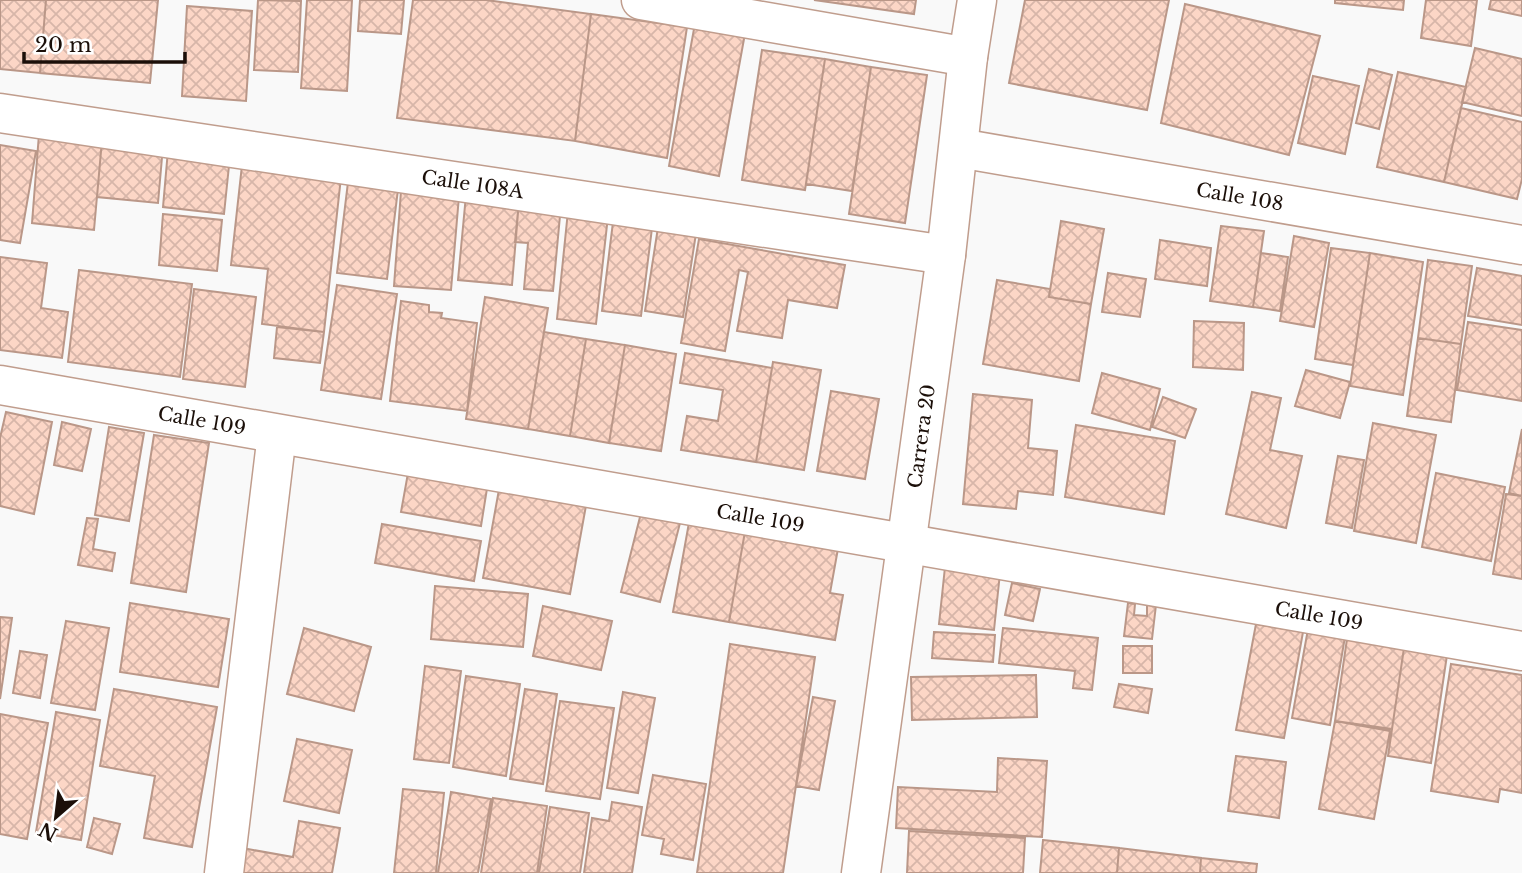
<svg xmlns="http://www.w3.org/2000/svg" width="1522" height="873" viewBox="0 0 1522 873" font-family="'Libre Baskerville',serif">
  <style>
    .building { fill: url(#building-cross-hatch); stroke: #ba9788; stroke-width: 2 }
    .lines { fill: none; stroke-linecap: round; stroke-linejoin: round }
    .street-casing { stroke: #c09d8d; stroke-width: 41 }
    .street { stroke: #fff; stroke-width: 38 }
    .labels { text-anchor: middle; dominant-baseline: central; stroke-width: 7; stroke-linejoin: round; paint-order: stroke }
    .street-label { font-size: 19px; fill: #1b0f09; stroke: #fff }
  </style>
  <defs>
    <pattern id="building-cross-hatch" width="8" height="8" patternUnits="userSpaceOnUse" patternTransform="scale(1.75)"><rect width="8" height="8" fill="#fcd6c6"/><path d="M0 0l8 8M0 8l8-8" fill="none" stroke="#d7b6a9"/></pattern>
  </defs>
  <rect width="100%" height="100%" fill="#f9f9f9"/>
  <path class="building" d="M 0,0 L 46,0 L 40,73 L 0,69 Z
    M 46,0 L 158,0 L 150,83 L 40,73 Z
    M 258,0 L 301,1 L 298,72 L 254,70 Z
    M 307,0 L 352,0 L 347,91 L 301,88 Z
    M 360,0 L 404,0 L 401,34 L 358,31 Z
    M 413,0 L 486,0 L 591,14 L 575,141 L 397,118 Z
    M 814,0 L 916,0 L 914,14 Z
    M 1025,0 L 1169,0 L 1147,110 L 1009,83 Z
    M 1335,0 L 1404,0 L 1403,10 L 1335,3 Z
    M 1426,0 L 1477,0 L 1471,46 L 1421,38 Z
    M 1491,0 L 1522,0 L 1522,16 L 1489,9 Z
    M 1185,4 L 1320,36 L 1289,155 L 1161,123 Z
    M 187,6 L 252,11 L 246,101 L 182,96 Z
    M 591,14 L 687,27 L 667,158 L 575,141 Z
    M 696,18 L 746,28 L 719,176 L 669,166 Z
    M 1475,48 L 1522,59 L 1522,116 L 1462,102 Z
    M 762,50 L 825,59 L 805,190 L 742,180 Z
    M 825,59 L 871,67 L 852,191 L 806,184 Z
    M 871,67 L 927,75 L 905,223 L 849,214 Z
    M 1369,69 L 1392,75 L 1379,129 L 1356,123 Z
    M 1398,72 L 1466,87 L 1444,182 L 1377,167 Z
    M 1313,76 L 1359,86 L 1345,154 L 1298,143 Z
    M 1461,108 L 1522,122 L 1522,179 L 1517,199 L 1444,182 Z
    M 39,134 L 102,140 L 94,230 L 32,223 Z
    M 102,140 L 163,146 L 158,203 L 97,197 Z
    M 0,145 L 36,151 L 20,243 L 0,240 Z
    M 168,150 L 230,156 L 224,214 L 163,207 Z
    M 243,156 L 342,168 L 324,332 L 262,324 L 268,269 L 231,265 Z
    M 349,174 L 399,181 L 387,279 L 337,273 Z
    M 401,191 L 459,196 L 451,290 L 394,286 Z
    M 466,195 L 519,201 L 512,285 L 458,280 Z
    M 519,201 L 561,205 L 553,291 L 524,289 L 528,243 L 515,242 Z
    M 568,211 L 608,216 L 596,324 L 557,319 Z
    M 163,214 L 222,220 L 217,271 L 159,265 Z
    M 614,214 L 653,220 L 641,316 L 602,311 Z
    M 659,221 L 697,227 L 683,317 L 645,311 Z
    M 1061,221 L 1104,229 L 1091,304 L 1049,297 Z
    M 1221,226 L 1264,231 L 1253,307 L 1210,301 Z
    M 1294,236 L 1329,243 L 1314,327 L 1280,321 Z
    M 699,239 L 845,265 L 837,308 L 788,300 L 782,338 L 737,331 L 748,272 L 739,270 L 725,351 L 681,343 Z
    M 1160,240 L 1211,248 L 1207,286 L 1155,279 Z
    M 1331,248 L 1370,253 L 1353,365 L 1315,359 Z
    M 1261,253 L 1288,257 L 1280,311 L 1253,307 Z
    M 1370,253 L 1423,262 L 1403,395 L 1350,386 Z
    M 0,257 L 47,263 L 41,308 L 68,312 L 62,358 L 0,350 Z
    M 1428,260 L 1472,266 L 1461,344 L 1418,338 Z
    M 1477,268 L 1522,276 L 1522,325 L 1468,316 Z
    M 79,270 L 192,284 L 180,377 L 68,362 Z
    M 1108,273 L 1146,279 L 1140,317 L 1102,312 Z
    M 997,280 L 1050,289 L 1049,297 L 1091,304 L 1079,381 L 983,364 Z
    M 337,285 L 397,294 L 381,399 L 321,390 Z
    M 194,289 L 256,297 L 245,387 L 183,379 Z
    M 485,297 L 548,308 L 528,429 L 466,419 Z
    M 401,301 L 429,305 L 429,312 L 442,313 L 441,318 L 477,323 L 467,411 L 390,401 Z
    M 1194,321 L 1244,323 L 1243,370 L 1193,367 Z
    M 1468,322 L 1522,330 L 1522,401 L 1457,390 Z
    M 277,327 L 324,332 L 320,363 L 274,358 Z
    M 544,332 L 586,339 L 570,436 L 528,429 Z
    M 1418,338 L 1461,344 L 1451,422 L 1407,416 Z
    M 586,339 L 625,345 L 609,443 L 570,436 Z
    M 625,345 L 676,354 L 661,451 L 609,443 Z
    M 685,353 L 772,368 L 756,462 L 681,450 L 687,416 L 718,421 L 723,390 L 680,383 Z
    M 773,362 L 821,370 L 804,470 L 756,462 Z
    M 1306,370 L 1350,382 L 1340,418 L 1295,406 Z
    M 1102,373 L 1160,389 L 1150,430 L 1092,413 Z
    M 831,391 L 879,399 L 865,479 L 817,471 Z
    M 1252,392 L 1281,398 L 1270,450 L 1302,456 L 1286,528 L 1226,514 Z
    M 973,394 L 1032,400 L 1028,448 L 1057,451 L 1053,495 L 1018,491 L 1016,509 L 963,504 Z
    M 1163,397 L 1196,409 L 1185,438 L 1152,427 Z
    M 6,412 L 52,422 L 34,514 L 0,506 L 0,438 Z
    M 62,422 L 91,429 L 82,471 L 54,465 Z
    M 1373,423 L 1436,435 L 1416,543 L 1354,531 Z
    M 1076,425 L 1175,441 L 1164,514 L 1065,497 Z
    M 109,427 L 144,433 L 129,521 L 95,515 Z
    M 1522,429 L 1522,496 L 1509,493 Z
    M 154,435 L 209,443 L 186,592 L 131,583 Z
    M 1338,456 L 1364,460 L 1352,528 L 1326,523 Z
    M 410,462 L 489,476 L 481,526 L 401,512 Z
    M 1436,473 L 1505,487 L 1491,561 L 1422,547 Z
    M 500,484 L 587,500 L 570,594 L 483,578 Z
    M 1506,494 L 1522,496 L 1522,579 L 1493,574 Z
    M 642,509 L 681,519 L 660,602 L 621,592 Z
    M 690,517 L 746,526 L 729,622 L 673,612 Z
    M 87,518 L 98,519 L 93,549 L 115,553 L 112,571 L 78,565 Z
    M 382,524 L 481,541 L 474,581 L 375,563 Z
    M 746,526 L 839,543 L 830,593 L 843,595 L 835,640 L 729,622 Z
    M 945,567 L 1000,573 L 994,630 L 939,624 Z
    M 1012,583 L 1040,589 L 1033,621 L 1005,615 Z
    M 435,586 L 528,594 L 523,647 L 431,639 Z
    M 130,603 L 229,619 L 218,687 L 120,672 Z
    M 1128,603 L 1135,604 L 1134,615 L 1147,616 L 1147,604 L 1156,605 L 1152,639 L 1124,636 Z
    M 543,606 L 612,621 L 601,670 L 533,656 Z
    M 0,617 L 12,618 L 0,699 Z
    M 1310,618 L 1347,625 L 1330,725 L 1292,718 Z
    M 66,621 L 109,628 L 95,710 L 51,703 Z
    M 1256,624 L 1303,632 L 1284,738 L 1236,730 Z
    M 304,628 L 371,647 L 354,711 L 287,694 Z
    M 1003,628 L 1098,638 L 1092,690 L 1073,688 L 1075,671 L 999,663 Z
    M 934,632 L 995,635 L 993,662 L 932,658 Z
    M 1347,639 L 1404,648 L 1392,729 L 1335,721 Z
    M 730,644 L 815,657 L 783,873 L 697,873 Z
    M 1123,646 L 1152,646 L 1152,673 L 1123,673 Z
    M 1404,648 L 1447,655 L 1431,763 L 1388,756 Z
    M 20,651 L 47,655 L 40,698 L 13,693 Z
    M 1451,664 L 1522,675 L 1522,793 L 1500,789 L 1498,802 L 1431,791 Z
    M 425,666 L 461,671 L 449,763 L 414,759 Z
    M 1036,675 L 1037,717 L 912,720 L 911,677 Z
    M 466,676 L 520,684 L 506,776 L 453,767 Z
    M 1119,684 L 1152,689 L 1148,713 L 1114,707 Z
    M 114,689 L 217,707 L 192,847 L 144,838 L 155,776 L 100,766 Z
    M 525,689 L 557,694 L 543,784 L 510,779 Z
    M 623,692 L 655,698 L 638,793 L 607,788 Z
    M 813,697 L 835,701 L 819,790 L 796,786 Z
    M 560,701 L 614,708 L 600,799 L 546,791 Z
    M 56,712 L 100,720 L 81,840 L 36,832 Z
    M 0,714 L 48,723 L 27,839 L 0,834 Z
    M 1335,721 L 1390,731 L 1374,819 L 1319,809 Z
    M 297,739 L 352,750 L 339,813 L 284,801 Z
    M 1236,756 L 1286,762 L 1279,818 L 1228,811 Z
    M 998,758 L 1047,761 L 1042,837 L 896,828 L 898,787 L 997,792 Z
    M 653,775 L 706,784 L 693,860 L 661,854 L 664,839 L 642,835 Z
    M 403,789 L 444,793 L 436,873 L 394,873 Z
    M 451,792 L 491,799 L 478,873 L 438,873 Z
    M 493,798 L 547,806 L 537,873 L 481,873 Z
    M 612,802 L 642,807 L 632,873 L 584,873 L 592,818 L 609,821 Z
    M 550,807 L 589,813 L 580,873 L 539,873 Z
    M 94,818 L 120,824 L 112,854 L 87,847 Z
    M 299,821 L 340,828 L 332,873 L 238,873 L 242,848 L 293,857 Z
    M 909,831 L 1025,838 L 1023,873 L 907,873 Z
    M 1043,840 L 1119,848 L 1117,873 L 1040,873 Z
    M 1119,848 L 1201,858 L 1200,873 L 1117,873 Z
    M 1201,858 L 1257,864 L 1256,873 L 1200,873 Z"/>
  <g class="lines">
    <defs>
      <g id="street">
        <path d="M 641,0 L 968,57"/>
        <path id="s1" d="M 0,113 L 946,255"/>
        <path id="s2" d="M 959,148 L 1522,245"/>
        <path id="s3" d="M 0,385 L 1522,651"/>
        <path d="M 224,873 L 277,434"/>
        <path id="s4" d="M 861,873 L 946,255 L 968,57 L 977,0"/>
      </g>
    </defs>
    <use href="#street" class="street-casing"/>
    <use href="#street" class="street"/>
  </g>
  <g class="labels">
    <g class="street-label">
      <text stroke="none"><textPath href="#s1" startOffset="478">Calle 108A</textPath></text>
      <text stroke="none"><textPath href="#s2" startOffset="285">Calle 108</textPath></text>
      <text stroke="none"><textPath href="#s3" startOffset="205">Calle 109</textPath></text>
      <text stroke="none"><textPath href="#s4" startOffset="441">Carrera 20</textPath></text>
      <text stroke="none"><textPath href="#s3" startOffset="772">Calle 109</textPath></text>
      <text stroke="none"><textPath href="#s3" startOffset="1339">Calle 109</textPath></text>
    </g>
  </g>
  <g transform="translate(56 817) rotate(208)" stroke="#ffffff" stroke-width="5" paint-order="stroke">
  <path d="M0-5L12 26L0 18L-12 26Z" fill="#1b0f09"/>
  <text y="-10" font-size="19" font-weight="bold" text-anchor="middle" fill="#1b0f09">N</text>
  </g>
  <path d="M24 52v10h161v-10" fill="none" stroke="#1b0f09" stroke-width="3.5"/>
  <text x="35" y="52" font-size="21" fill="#1b0f09" stroke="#ffffff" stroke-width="5" paint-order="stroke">20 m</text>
</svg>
